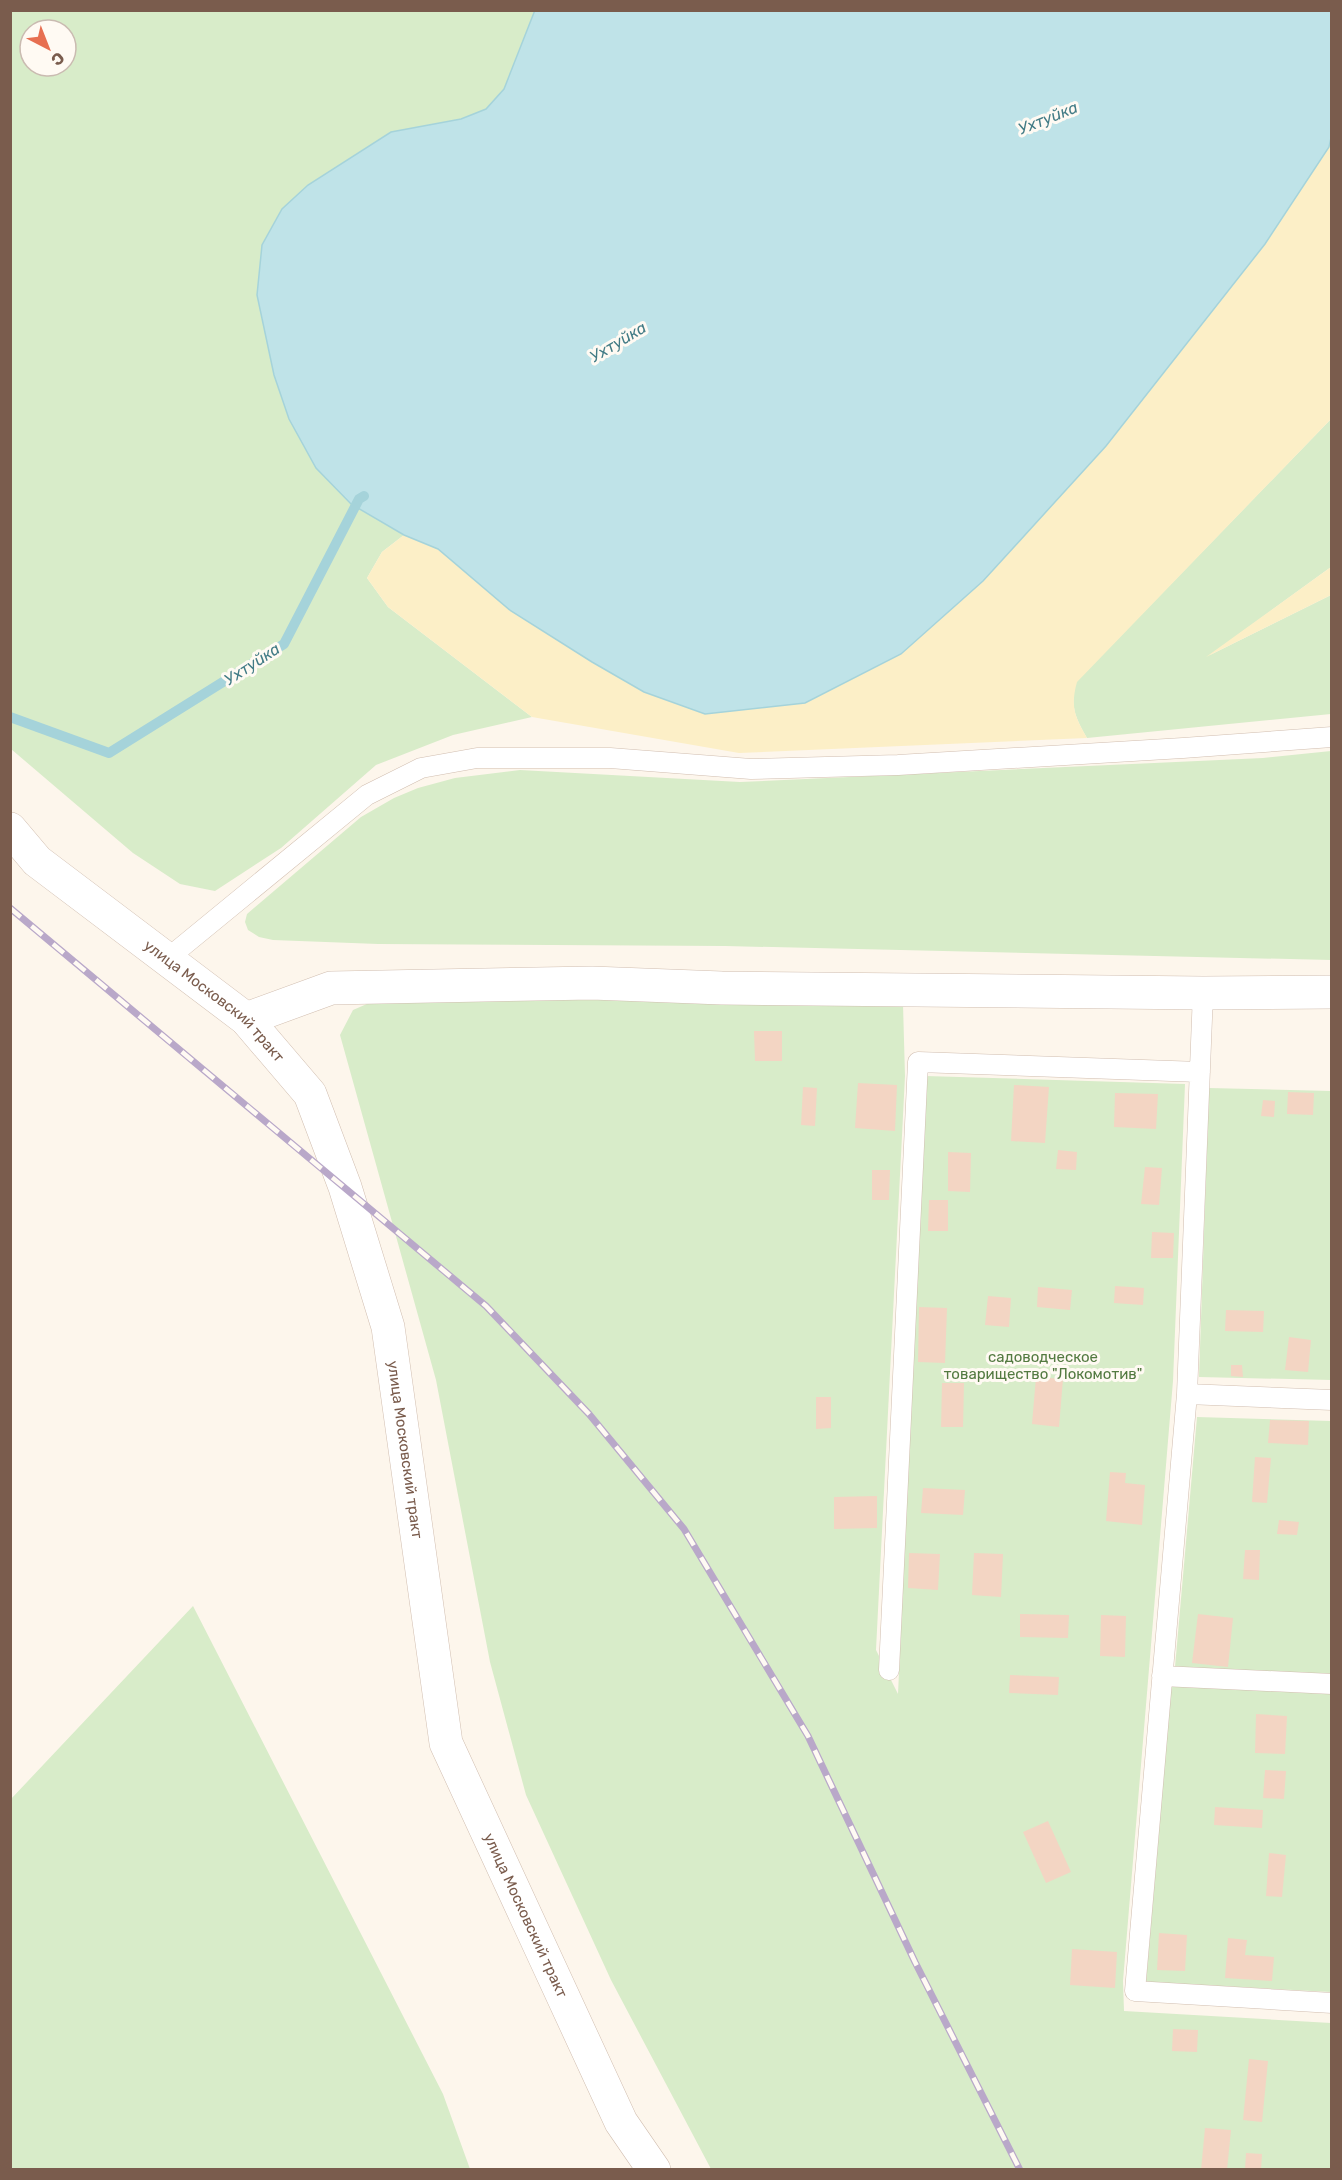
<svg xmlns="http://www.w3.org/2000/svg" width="1342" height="2180" viewBox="0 0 1342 2180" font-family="Rubik,sans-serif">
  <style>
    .green { fill: #d8ecc9; fill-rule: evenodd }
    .sand { fill: #fcefc7 }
    .water { fill: #bfe3e8; stroke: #a5d3da; stroke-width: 1.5 }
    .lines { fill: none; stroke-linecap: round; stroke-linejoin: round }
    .stream { stroke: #a5d3da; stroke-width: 10 }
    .building { fill: #f3d5c3 }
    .service-casing { stroke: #d1beb0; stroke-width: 21 }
    .minor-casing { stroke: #d1beb0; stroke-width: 34 }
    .tertiary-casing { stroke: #d1beb0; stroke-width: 34 }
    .service { stroke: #fff; stroke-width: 20 }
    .minor { stroke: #fff; stroke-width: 33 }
    .tertiary { stroke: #fff; stroke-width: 33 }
    .rail-casing { stroke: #b9a8c9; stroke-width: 7 }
    .rail { stroke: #fffaf3; stroke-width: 4.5; stroke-dasharray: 14; stroke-linecap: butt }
    .labels { text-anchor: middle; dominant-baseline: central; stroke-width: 6; stroke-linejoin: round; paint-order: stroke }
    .street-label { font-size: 15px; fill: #7a5c4d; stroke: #fffaf3 }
    .park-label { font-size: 15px; fill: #537a41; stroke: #fffaf3 }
    .water-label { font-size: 16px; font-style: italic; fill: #437c86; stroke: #fffaf3 }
  </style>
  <rect width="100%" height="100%" fill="#fdf6ec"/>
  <path class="green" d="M 11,10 L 535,11 L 504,89 L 486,109 L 461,119 L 391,132 L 308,185 L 282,209 L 262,245 L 351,504 L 404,535 L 382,552 L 367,578 L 388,607 L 532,717 L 453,735 L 376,765 L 281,848 L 215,891 L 180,884 L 133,853 L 11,749 ZM 30,30 L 66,30 L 66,66 L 30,66 Z
    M 1331,419 L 1331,567 L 1210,655 L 1331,595 L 1331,714 L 1087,738 C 1075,717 1070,707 1076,682 Z
    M 1331,751 L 1331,960 L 725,946 L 378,944 L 273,940 L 259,937 L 248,930 L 245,922 L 247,914 L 361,817 L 394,798 L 418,788 L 455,778 L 520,770 L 740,782 L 1263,758 Z
    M 418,995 L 903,1004 L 905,1076 L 876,1650 L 898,1694 L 926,1076 L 1185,1084 L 1173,1381 L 1123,1981 L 1124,2011 L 1331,2023 L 1331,2169 L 711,2169 L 611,1980 L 526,1795 L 490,1662 L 436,1380 L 340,1035 L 353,1010 L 376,1000 Z
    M 1209,1088 L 1331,1091 L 1331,1380 L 1199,1377 Z
    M 1197,1417 L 1331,1421 L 1331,1674 L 1175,1667 Z
    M 193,1606 L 443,2094 L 470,2169 L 11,2169 L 11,1799 Z
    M 1168,1686 L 1331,1694 L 1331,1992 L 1146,1982 L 1159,1831 Z"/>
  <path class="sand" d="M 1331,138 L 1331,419 L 1077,682 C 1070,707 1075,717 1087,738 L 739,753 L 532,717 L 388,607 L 367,578 L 382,552 L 404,535 L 438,549 L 511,611 L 705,714 L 805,703 L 901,654 L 983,581 L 1106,446 L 1265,244 L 1329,147 Z
    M 1331,567 L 1331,595 L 1206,657 Z"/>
  <path class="water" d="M 535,10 L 1331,11 L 1331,138 L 1329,147 L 1265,244 L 1106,446 L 983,581 L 901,654 L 805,703 L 705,714 L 644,692 L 592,662 L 511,611 L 438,549 L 404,535 L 351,504 L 316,468 L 289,419 L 274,375 L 257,295 L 262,245 L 282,209 L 308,185 L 391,132 L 461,119 L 486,109 L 504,89 Z"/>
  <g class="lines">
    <path class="stream" d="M 10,717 L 109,753 L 284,644 L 359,499 L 364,496"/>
  </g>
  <path class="building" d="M 754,1031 L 782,1031 L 782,1061 L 755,1061 Z
    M 858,1083 L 897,1085 L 895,1131 L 855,1128 Z
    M 1014,1085 L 1049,1087 L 1045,1143 L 1011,1141 Z
    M 803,1087 L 817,1088 L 815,1126 L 801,1125 Z
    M 1288,1092 L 1314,1093 L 1313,1115 L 1287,1114 Z
    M 1115,1093 L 1158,1094 L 1156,1129 L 1114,1127 Z
    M 1263,1100 L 1275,1101 L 1274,1117 L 1261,1116 Z
    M 1058,1150 L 1077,1152 L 1076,1170 L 1056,1169 Z
    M 948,1152 L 971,1153 L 970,1192 L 948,1191 Z
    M 1145,1167 L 1162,1168 L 1159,1205 L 1141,1204 Z
    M 872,1170 L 890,1170 L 889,1200 L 872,1200 Z
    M 929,1200 L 948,1200 L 948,1231 L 928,1231 Z
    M 1152,1232 L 1174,1233 L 1173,1258 L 1151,1258 Z
    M 1115,1286 L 1144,1288 L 1143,1305 L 1114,1303 Z
    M 1038,1287 L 1072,1290 L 1070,1310 L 1037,1307 Z
    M 988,1296 L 1011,1298 L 1009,1327 L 985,1325 Z
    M 919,1307 L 947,1308 L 945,1363 L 918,1362 Z
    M 1226,1310 L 1264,1311 L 1263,1332 L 1225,1331 Z
    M 1289,1337 L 1311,1340 L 1308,1372 L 1285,1370 Z
    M 1231,1365 L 1242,1365 L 1243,1377 L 1231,1376 Z
    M 1036,1377 L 1063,1379 L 1059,1427 L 1032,1424 Z
    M 942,1383 L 964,1383 L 963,1427 L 941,1427 Z
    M 816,1397 L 831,1397 L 831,1428 L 816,1429 Z
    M 1270,1420 L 1309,1421 L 1308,1445 L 1268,1443 Z
    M 1255,1457 L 1271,1458 L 1267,1503 L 1252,1502 Z
    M 1110,1472 L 1126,1473 L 1125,1483 L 1145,1485 L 1142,1525 L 1106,1521 Z
    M 923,1488 L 965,1490 L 963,1515 L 921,1513 Z
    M 877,1496 L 877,1528 L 834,1529 L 834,1497 Z
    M 1279,1520 L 1299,1522 L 1297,1535 L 1277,1534 Z
    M 1245,1550 L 1260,1550 L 1259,1580 L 1243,1579 Z
    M 909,1553 L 940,1554 L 938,1590 L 908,1588 Z
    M 974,1553 L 1003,1554 L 1001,1597 L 972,1595 Z
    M 1020,1614 L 1069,1615 L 1068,1638 L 1020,1637 Z
    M 1198,1614 L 1233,1618 L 1228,1667 L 1192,1663 Z
    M 1101,1615 L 1126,1616 L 1125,1657 L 1100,1656 Z
    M 1010,1675 L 1059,1677 L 1058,1695 L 1009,1693 Z
    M 1256,1714 L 1287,1716 L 1285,1754 L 1255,1753 Z
    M 1265,1770 L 1286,1771 L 1284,1799 L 1263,1798 Z
    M 1215,1807 L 1263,1810 L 1262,1828 L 1214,1825 Z
    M 1048,1821 L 1071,1872 L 1046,1883 L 1023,1832 Z
    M 1269,1853 L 1286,1855 L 1282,1897 L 1266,1896 Z
    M 1159,1933 L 1187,1935 L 1185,1971 L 1157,1970 Z
    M 1228,1938 L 1247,1940 L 1245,1955 L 1274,1957 L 1272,1981 L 1225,1978 Z
    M 1072,1949 L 1117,1952 L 1115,1988 L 1070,1985 Z
    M 1173,2029 L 1198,2030 L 1197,2052 L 1172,2051 Z
    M 1249,2059 L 1268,2061 L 1262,2122 L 1243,2120 Z
    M 1205,2128 L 1231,2130 L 1227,2170 L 1201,2170 Z
    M 1246,2153 L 1262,2154 L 1261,2170 L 1245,2170 Z"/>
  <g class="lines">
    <defs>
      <path id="service" d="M 167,959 L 367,795 L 421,768 L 477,758 L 610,758 L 751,769 L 898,765 L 1183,748 L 1332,737
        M 1203,993 L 1187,1394 L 1332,1400
        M 1187,1394 L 1135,1991 L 1332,2003
        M 889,1670 L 918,1062 L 1200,1072
        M 1162,1676 L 1332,1684"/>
      <path id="minor" d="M 246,1019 L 331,988 L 592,983 L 722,988 L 1203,993 L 1332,992"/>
      <g id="tertiary">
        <path id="s1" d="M 10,829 L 37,861 L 246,1019 L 310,1094 L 345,1187 L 388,1327 L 446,1743 L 621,2122 L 654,2170"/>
      </g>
    </defs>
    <use href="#service" class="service-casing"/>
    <use href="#minor" class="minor-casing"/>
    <use href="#tertiary" class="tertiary-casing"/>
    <use href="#service" class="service"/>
    <use href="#minor" class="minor"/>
    <use href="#tertiary" class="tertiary"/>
    <defs>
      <path id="rail" d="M 10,908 L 486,1306 L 589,1414 L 684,1529 L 808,1736 L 915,1962 L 1020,2170"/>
    </defs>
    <use href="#rail" class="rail-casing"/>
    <use href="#rail" class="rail"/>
  </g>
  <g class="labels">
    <g class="street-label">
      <text stroke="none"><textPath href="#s1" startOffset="268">улица Московский тракт</textPath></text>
      <text stroke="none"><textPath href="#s1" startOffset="772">улица Московский тракт</textPath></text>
      <text stroke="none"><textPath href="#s1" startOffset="1258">улица Московский тракт</textPath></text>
    </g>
    <g class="park-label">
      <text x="1043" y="1357">садоводческое<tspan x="1043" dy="17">товарищество "Локомотив"</tspan></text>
    </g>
    <g class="water-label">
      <text transform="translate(1048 118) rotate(-22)">Ухтуйка</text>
      <text transform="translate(618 342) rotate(-31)">Ухтуйка</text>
      <text transform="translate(252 664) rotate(-33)">Ухтуйка</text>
    </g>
  </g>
  <rect width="1342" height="2180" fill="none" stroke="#7a5c4d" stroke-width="24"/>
  <g transform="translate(48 48) rotate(138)"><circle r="28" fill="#fffaf3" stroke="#cabbb1" stroke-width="1.5"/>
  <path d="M0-4.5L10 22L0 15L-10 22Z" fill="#e76f51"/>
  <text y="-9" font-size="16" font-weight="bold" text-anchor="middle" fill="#7a5c4d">С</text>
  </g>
</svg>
